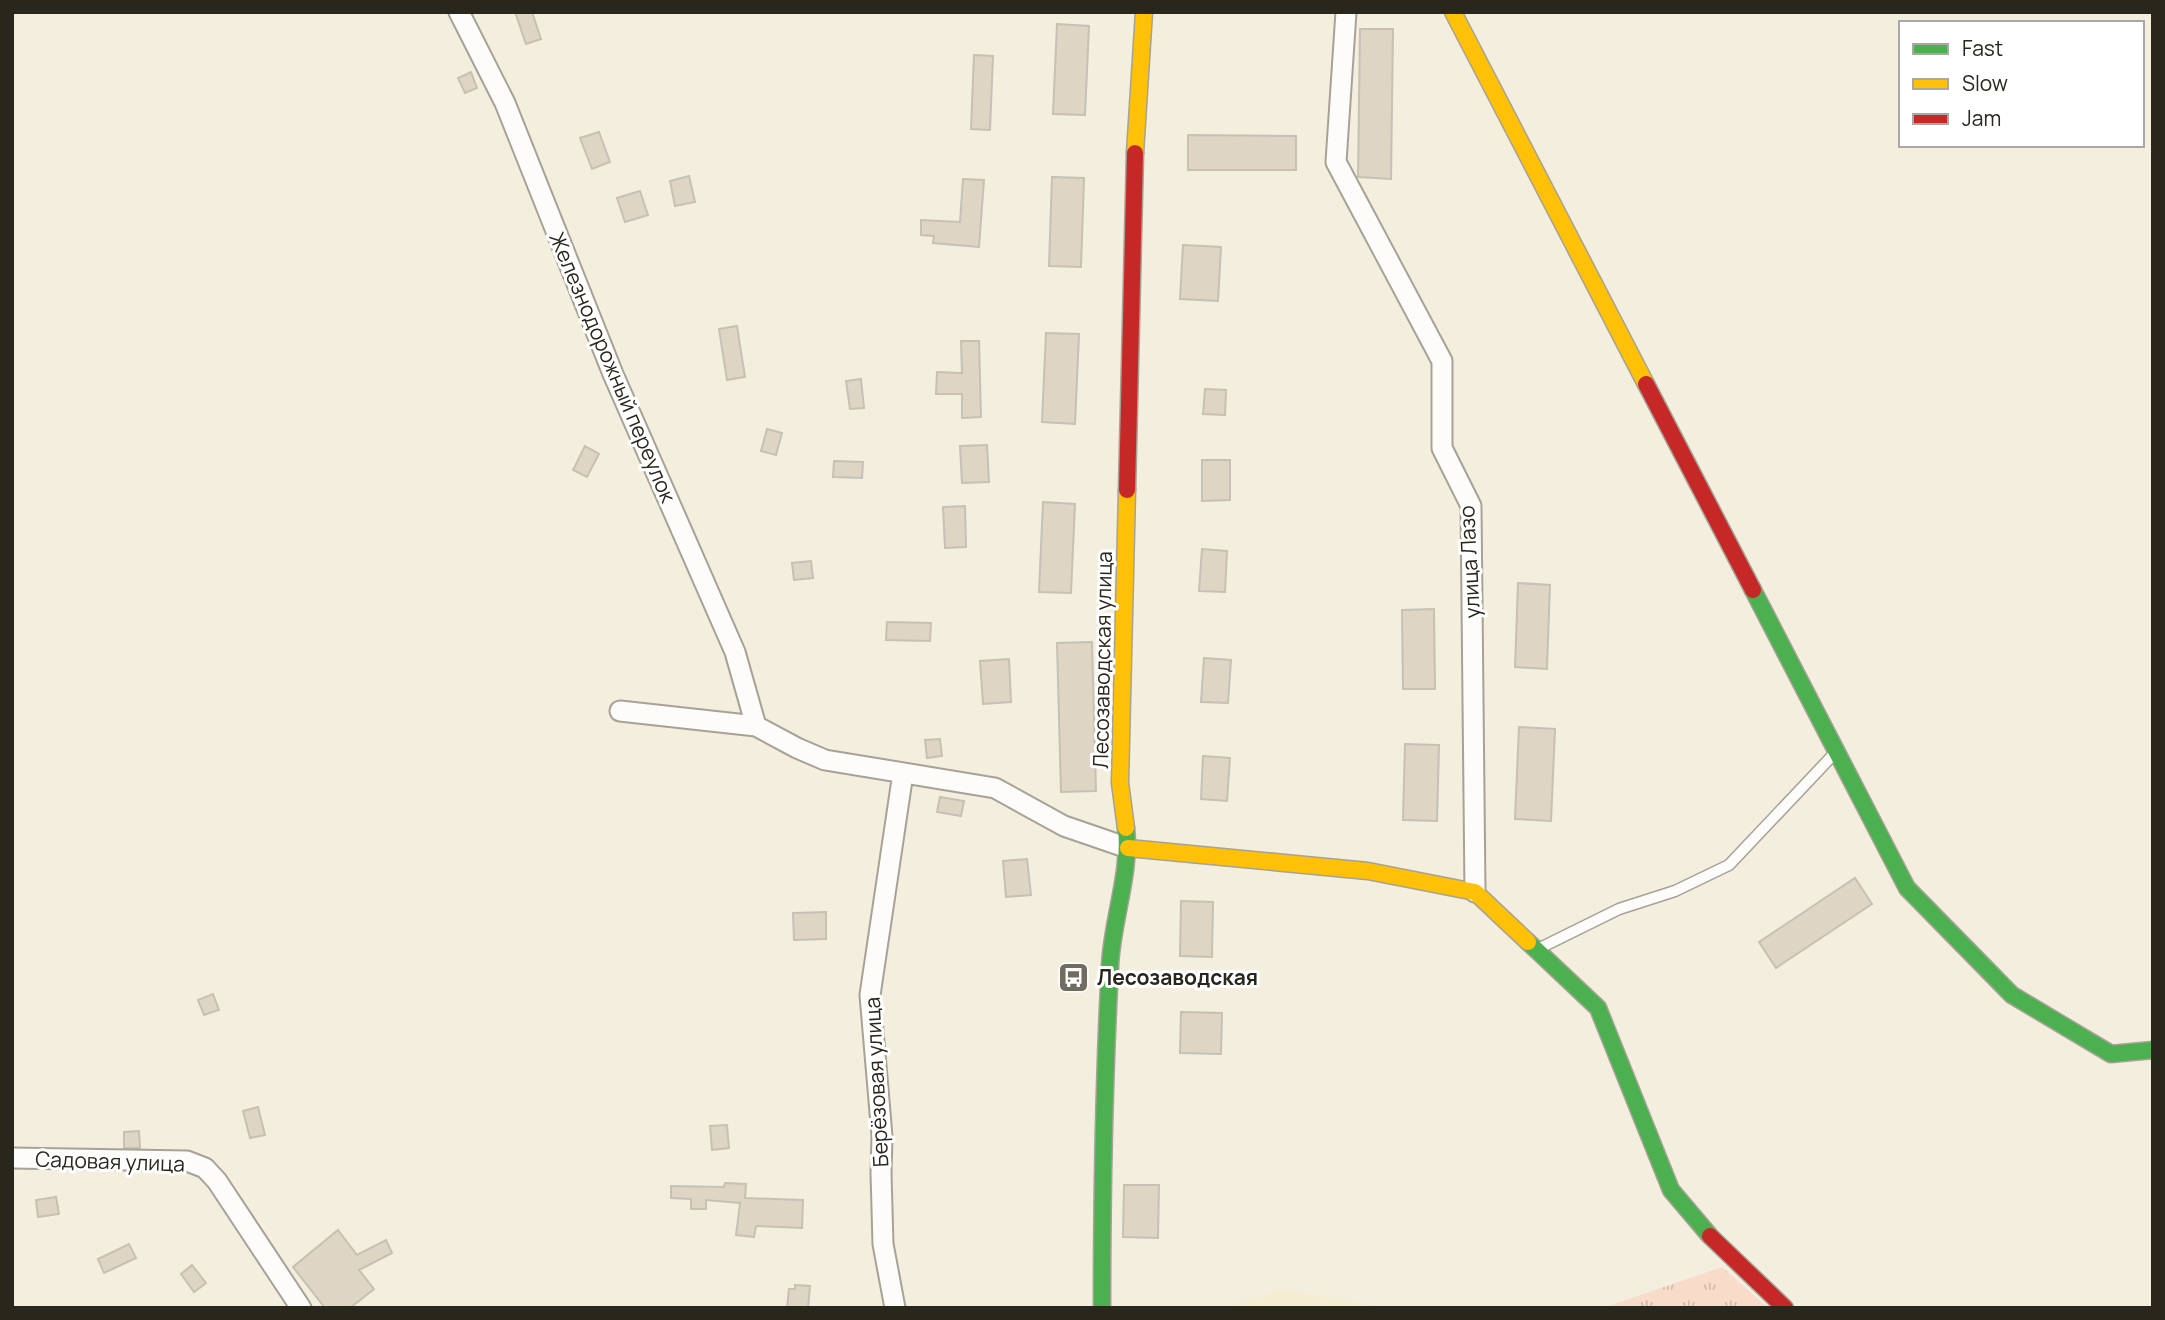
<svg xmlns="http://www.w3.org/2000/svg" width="2165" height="1320" viewBox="0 0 2165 1320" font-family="Manrope,sans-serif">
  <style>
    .built { fill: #f5edd2 }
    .grass { fill: url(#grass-tufts) }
    .building { fill: #ded5c5; stroke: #c6c0b5; stroke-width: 2 }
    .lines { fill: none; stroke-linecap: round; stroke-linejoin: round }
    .lane-casing { stroke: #a6a296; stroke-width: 13 }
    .street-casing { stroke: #a6a296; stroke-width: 23 }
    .fast-casing { stroke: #a6a296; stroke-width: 19 }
    .slow-casing { stroke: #a6a296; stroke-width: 19 }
    .jam-casing { stroke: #a6a296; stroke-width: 19 }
    .lane { stroke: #fdfcfa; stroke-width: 10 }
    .street { stroke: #fdfcfa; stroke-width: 19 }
    .fast { stroke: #4caf50; stroke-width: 16 }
    .slow { stroke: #ffc107; stroke-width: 16 }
    .jam { stroke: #c62828; stroke-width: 16 }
    .labels { text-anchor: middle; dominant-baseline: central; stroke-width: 6; stroke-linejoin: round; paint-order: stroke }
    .street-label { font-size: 21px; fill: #29261b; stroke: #fff }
    .poi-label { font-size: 21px; font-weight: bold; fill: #29261b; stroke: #fff; text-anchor: start }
  </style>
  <defs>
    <pattern id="grass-tufts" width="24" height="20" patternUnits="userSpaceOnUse" patternTransform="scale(1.75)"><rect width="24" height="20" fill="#f8dbc8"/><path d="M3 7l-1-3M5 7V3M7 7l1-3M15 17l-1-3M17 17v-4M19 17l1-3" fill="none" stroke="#d5bcab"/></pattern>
  </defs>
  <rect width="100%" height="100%" fill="#f3eede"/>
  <path class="built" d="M 1283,1289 L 1387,1308 L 1222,1308 Z"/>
  <path class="grass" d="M 1722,1267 L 1768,1308 L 1603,1308 Z"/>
  <path class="building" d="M 515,12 L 532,12 L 541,39 L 526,44 Z
    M 1057,24 L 1089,26 L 1085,115 L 1053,114 Z
    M 1360,29 L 1393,29 L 1391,179 L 1358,177 Z
    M 974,55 L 993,56 L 990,130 L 971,129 Z
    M 471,72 L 477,88 L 465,93 L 458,78 Z
    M 599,132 L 610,162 L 592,169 L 580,138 Z
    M 1188,135 L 1296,136 L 1296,170 L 1188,170 Z
    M 689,176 L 695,202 L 675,206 L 670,181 Z
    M 1052,177 L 1084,178 L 1081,267 L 1049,266 Z
    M 963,179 L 984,180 L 979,247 L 933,243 L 934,236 L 921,235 L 921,220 L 960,222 Z
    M 640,191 L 648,215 L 625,222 L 617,198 Z
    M 1183,245 L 1221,247 L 1218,301 L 1180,299 Z
    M 737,326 L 745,377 L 727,380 L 719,329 Z
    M 1046,333 L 1079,334 L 1075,424 L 1042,422 Z
    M 961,341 L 979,341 L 981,417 L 962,418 L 962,394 L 936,394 L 937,372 L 962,373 Z
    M 861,379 L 864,408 L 850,409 L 846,381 Z
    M 1205,389 L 1226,390 L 1225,415 L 1203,414 Z
    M 767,429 L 782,433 L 776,455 L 761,451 Z
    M 987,445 L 989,482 L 962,483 L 960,446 Z
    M 585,446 L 599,454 L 587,477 L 573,470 Z
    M 1202,460 L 1230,460 L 1230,500 L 1202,501 Z
    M 834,461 L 863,462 L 862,478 L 833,477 Z
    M 1043,502 L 1075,504 L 1071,593 L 1039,592 Z
    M 965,506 L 966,547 L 945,548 L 943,507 Z
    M 1202,549 L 1227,551 L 1225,592 L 1199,591 Z
    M 811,561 L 813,578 L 794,580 L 792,563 Z
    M 1518,583 L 1550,585 L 1547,669 L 1515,667 Z
    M 1434,609 L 1435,689 L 1403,689 L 1402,610 Z
    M 887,622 L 931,623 L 930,641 L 886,640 Z
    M 1092,642 L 1096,791 L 1061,792 L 1057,643 Z
    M 1204,658 L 1231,660 L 1228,703 L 1201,702 Z
    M 1009,659 L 1011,702 L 983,704 L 980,661 Z
    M 1519,727 L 1555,729 L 1551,821 L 1515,819 Z
    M 940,739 L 942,756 L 927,758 L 925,740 Z
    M 1405,744 L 1439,745 L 1437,821 L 1403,820 Z
    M 1203,756 L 1230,758 L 1227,801 L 1201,799 Z
    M 940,797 L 964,801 L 961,816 L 937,812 Z
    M 1027,859 L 1031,895 L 1006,897 L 1003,861 Z
    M 1855,878 L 1872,904 L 1776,968 L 1759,942 Z
    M 1181,901 L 1213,902 L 1212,957 L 1180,956 Z
    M 826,912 L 826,939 L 794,940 L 793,913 Z
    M 213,994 L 219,1010 L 204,1015 L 198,1000 Z
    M 1181,1012 L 1222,1013 L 1221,1054 L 1180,1053 Z
    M 258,1107 L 265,1135 L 250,1138 L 243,1111 Z
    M 727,1125 L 729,1148 L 712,1150 L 710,1126 Z
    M 139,1131 L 140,1148 L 124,1148 L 124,1132 Z
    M 725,1183 L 746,1184 L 745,1198 L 803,1200 L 802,1228 L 756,1226 L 754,1237 L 736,1235 L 740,1203 L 706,1200 L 706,1209 L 691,1209 L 691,1199 L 671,1198 L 671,1186 L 724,1187 Z
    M 1124,1185 L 1159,1185 L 1158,1238 L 1123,1237 Z
    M 56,1197 L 59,1214 L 38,1217 L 36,1200 Z
    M 338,1230 L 357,1255 L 386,1240 L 392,1253 L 359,1270 L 374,1289 L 350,1308 L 325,1308 L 293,1267 Z
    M 129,1244 L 136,1258 L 104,1273 L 98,1259 Z
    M 192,1265 L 206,1283 L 194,1292 L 181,1274 Z
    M 795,1285 L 810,1286 L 808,1308 L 787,1308 L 789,1289 L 795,1289 Z"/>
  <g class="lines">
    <defs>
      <path id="lane" d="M 1540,948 L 1619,909 L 1675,891 L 1729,865 L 1834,754"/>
      <path id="street" d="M 459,12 L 505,103 L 613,374 L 735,652 L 756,726
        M 1346,12 L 1336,162 L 1442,361 L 1442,448 L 1471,506 L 1475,892
        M 620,711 L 756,726 L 797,748 L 825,760 L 995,788 L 1064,826 L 1128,848
        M 12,1158 L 187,1161 L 205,1168 L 217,1181 L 301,1308
        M 895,1308 L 883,1244 L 881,1173 L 882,1136 L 870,995 L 903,773"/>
      <path id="fast" d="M 1753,590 L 1907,888 L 2012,995 L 2111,1054 L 2153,1050
        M 1528,942 L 1598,1008 L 1671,1190 L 1710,1236
        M 1102,1308 C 1102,1194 1104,1080 1110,966 C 1112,920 1131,874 1126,828"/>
      <path id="slow" d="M 1453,12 L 1646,384
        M 1135,153 L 1144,12
        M 1126,828 L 1120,783 L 1127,490
        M 1128,848 L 1368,871 L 1475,892 L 1528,942"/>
      <path id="jam" d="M 1646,384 L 1753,590
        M 1127,490 L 1135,153
        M 1710,1236 L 1785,1308"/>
    </defs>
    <use href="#lane" class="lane-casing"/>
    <use href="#street" class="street-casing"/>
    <use href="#fast" class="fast-casing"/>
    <use href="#slow" class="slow-casing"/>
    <use href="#jam" class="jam-casing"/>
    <use href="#lane" class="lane"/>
    <use href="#street" class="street"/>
    <use href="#fast" class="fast"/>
    <use href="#slow" class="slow"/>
    <use href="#jam" class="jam"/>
  </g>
  <defs>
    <symbol id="bus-square" viewBox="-11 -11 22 22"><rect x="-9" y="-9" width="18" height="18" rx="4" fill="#706c5f" stroke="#fff"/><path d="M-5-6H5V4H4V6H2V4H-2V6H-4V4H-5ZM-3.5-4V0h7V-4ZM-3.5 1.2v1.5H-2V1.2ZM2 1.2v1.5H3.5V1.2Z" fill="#fff"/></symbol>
  </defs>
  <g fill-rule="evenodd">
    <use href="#bus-square" x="1056" y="960" width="35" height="35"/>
  </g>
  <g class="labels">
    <g class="street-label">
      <text transform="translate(613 367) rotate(67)">Железнодорожный переулок</text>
      <text transform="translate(1469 562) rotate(-93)">улица Лазо</text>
      <text transform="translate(1102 660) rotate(-89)">Лесозаводская улица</text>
      <text transform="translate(876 1082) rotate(-93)">Берёзовая улица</text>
      <text transform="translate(110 1161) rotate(2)">Садовая улица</text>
    </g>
    <g class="poi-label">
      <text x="1097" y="977">Лесозаводская</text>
    </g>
  </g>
  <rect width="2165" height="1320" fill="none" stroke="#29261b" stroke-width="28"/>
  <rect x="1899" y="21" width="245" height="126" fill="#ffffff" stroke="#a9a8a4" stroke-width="2"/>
  <rect x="1913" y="44" width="35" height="10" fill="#4caf50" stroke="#a9a8a4" stroke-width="2"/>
  <text x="1962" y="56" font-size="21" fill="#29261b">Fast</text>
  <rect x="1913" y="79" width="35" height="10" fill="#ffc107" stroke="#a9a8a4" stroke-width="2"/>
  <text x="1962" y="91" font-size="21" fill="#29261b">Slow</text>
  <rect x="1913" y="114" width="35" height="10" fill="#c62828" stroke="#a9a8a4" stroke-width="2"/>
  <text x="1962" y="126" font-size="21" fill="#29261b">Jam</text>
</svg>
